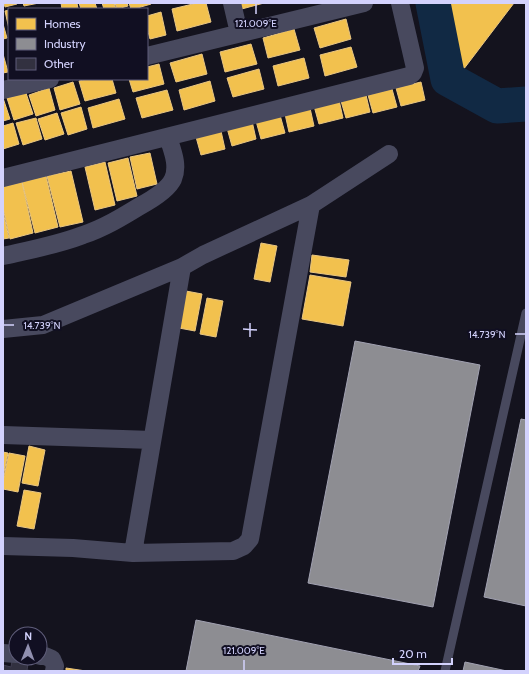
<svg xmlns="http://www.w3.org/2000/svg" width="529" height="674" viewBox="0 0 529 674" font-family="Cabin,sans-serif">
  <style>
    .homes { fill: #f2c14e; stroke: #e9c682 }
    .industry { fill: #8d8d92; stroke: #a2a2b2 }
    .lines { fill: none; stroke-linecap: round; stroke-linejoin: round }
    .river { stroke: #112944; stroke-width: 35 }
    .building { fill: #323140; stroke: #403e51 }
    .service { stroke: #48495e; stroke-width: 9 }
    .minor { stroke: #48495e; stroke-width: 18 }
    .ticks { fill: none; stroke: #d3d2fd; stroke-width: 1.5 }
    .ticks-label { font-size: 10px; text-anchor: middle; fill: #d3d2fd; stroke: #110f22; stroke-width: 4; stroke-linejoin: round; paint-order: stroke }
  </style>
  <rect width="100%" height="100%" fill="#14131e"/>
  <path class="homes" d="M 4,3 L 17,3 L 17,4 L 5,7 Z
    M 23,3 L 39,3 L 24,6 Z
    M 61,3 L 77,3 L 78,9 L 62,9 Z
    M 79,3 L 95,3 L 97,9 L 81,9 Z
    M 102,3 L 114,3 L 116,9 L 104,9 Z
    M 115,3 L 127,3 L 128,6 L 117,9 Z
    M 129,3 L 151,3 L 151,4 L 134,9 L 131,9 Z
    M 197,3 L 206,3 L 211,22 L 177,31 L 172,9 Z
    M 236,3 L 264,3 L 238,10 Z
    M 438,3 L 514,3 L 460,74 L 438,12 Z
    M 9,10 L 9,29 L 5,11 Z
    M 161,12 L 166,35 L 150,39 L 147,28 L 147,16 Z
    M 346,19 L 351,39 L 320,48 L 314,28 Z
    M 3,24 L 7,38 L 3,39 Z
    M 294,29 L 300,50 L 268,58 L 263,38 Z
    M 251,44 L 257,64 L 225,72 L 220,52 Z
    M 351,47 L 357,67 L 325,76 L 320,55 Z
    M 3,54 L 8,72 L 3,73 Z
    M 202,54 L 207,74 L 176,82 L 170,63 Z
    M 304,58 L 309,78 L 278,86 L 273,66 Z
    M 159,64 L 164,84 L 133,92 L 129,79 L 147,79 L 147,67 Z
    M 259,69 L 264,89 L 233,97 L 227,78 Z
    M 88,79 L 112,79 L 116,93 L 85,101 L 79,81 Z
    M 210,81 L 215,101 L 184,110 L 179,90 Z
    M 73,82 L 80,104 L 60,110 L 54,88 Z
    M 421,82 L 425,100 L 401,106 L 396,88 Z
    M 49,88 L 55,110 L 36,116 L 29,95 Z
    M 392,89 L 397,107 L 373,113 L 368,95 Z
    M 167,90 L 173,110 L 142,118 L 136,98 Z
    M 26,93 L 33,114 L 14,120 L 7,98 Z
    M 366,95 L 370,112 L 346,118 L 341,101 Z
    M 3,98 L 10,119 L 3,121 Z
    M 119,99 L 125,119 L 93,128 L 88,108 Z
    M 339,100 L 343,118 L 319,124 L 314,106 Z
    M 81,107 L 87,129 L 68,135 L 61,113 Z
    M 310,108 L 314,126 L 289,132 L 285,114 Z
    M 57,113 L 64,134 L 45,140 L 38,119 Z
    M 280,115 L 285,133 L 261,139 L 256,121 Z
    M 36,118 L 42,139 L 23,145 L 16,123 Z
    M 252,121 L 256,139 L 232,146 L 227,128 Z
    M 13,123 L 19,144 L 3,149 L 3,126 Z
    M 221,131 L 225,149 L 201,155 L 196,137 Z
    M 150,153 L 157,184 L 137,189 L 130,157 Z
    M 128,158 L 137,196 L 117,201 L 108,163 Z
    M 105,162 L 115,205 L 95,210 L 85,167 Z
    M 71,171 L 83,222 L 60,227 L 47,176 Z
    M 46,176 L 58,227 L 35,233 L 22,182 Z
    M 22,182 L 33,233 L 10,239 L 3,208 L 3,187 Z
    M 3,212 L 9,238 L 3,239 Z
    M 261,243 L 277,246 L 270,282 L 254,279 Z
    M 312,255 L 349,260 L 346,277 L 310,272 Z
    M 310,275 L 351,282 L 343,326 L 302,319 Z
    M 186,291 L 202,294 L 195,331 L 179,328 Z
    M 207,298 L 223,301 L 216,337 L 200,334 Z
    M 29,446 L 45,450 L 38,486 L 22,483 Z
    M 3,452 L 8,453 L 3,477 Z
    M 9,453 L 25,456 L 18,492 L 3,489 L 3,481 Z
    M 24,490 L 41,493 L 34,529 L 17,526 Z
    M 66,668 L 86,671 L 66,671 Z"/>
  <path class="industry" d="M 355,341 L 480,365 L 433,607 L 308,583 Z
    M 521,419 L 526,420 L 526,606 L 484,597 Z
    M 196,620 L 420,666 L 418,671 L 186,671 Z
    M 465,662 L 507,671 L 463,671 Z"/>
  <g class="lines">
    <path class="river" d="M 433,3 L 448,79 L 497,106 L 526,104"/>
  </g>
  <path class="building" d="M 12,661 L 28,664 L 27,670 L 33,671 L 3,671 L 3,665 L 11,667 Z"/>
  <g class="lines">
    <path class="service" d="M 445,671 L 526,313"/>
    <path class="minor" d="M 232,3 L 239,33
      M 147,56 L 364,3
      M 3,90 L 50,79
      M 3,178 L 409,76 L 413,73 L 415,68 L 400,3
      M 3,256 C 30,250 57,245 83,235 C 104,228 122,217 140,206 C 151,200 168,190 173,179 C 179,165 172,150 168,137
      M 3,329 L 43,325 L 182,267 L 203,255 L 311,205 L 389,154
      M 3,435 L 152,440
      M 3,546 L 73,548 L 133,553 L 233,551 L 244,546 L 250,539 L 311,205
      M 133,553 L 182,267
      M 3,653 L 16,654
      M 40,656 L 45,656 L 52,659 L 55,666 L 54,671"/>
  </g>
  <path class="ticks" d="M 256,14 L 256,4M 4,325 L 14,325M 243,329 L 257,330M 515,334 L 525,334M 250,337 L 250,323M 244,670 L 244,660"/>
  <g class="ticks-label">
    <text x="256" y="27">121.009°E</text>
    <text x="42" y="329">14.739°N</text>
    <text x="487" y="338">14.739°N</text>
    <text x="244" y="654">121.009°E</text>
  </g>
  <rect width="529" height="674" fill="none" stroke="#d3d2fd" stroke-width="8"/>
  <rect x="8" y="8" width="140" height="72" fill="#110f22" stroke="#5f5d7a"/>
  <rect x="16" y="18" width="20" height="12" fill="#f2c14e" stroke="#5f5d7a"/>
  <text x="44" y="28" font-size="12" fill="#d3d2fd">Homes</text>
  <rect x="16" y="38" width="20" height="12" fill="#8d8d92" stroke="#5f5d7a"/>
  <text x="44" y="48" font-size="12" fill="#d3d2fd">Industry</text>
  <rect x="16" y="58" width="20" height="12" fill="#323140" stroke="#5f5d7a"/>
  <text x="44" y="68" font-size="12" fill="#d3d2fd">Other</text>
  <g transform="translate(28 646) rotate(1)"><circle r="19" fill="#110f22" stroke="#5f5d7a"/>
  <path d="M0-3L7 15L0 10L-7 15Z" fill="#908faf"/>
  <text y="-6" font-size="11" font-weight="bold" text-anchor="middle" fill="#d3d2fd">N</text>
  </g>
  <path d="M393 658v6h59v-6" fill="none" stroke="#d3d2fd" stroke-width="2"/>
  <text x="399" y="658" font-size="12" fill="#d3d2fd" stroke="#110f22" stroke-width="3" paint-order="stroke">20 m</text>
</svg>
